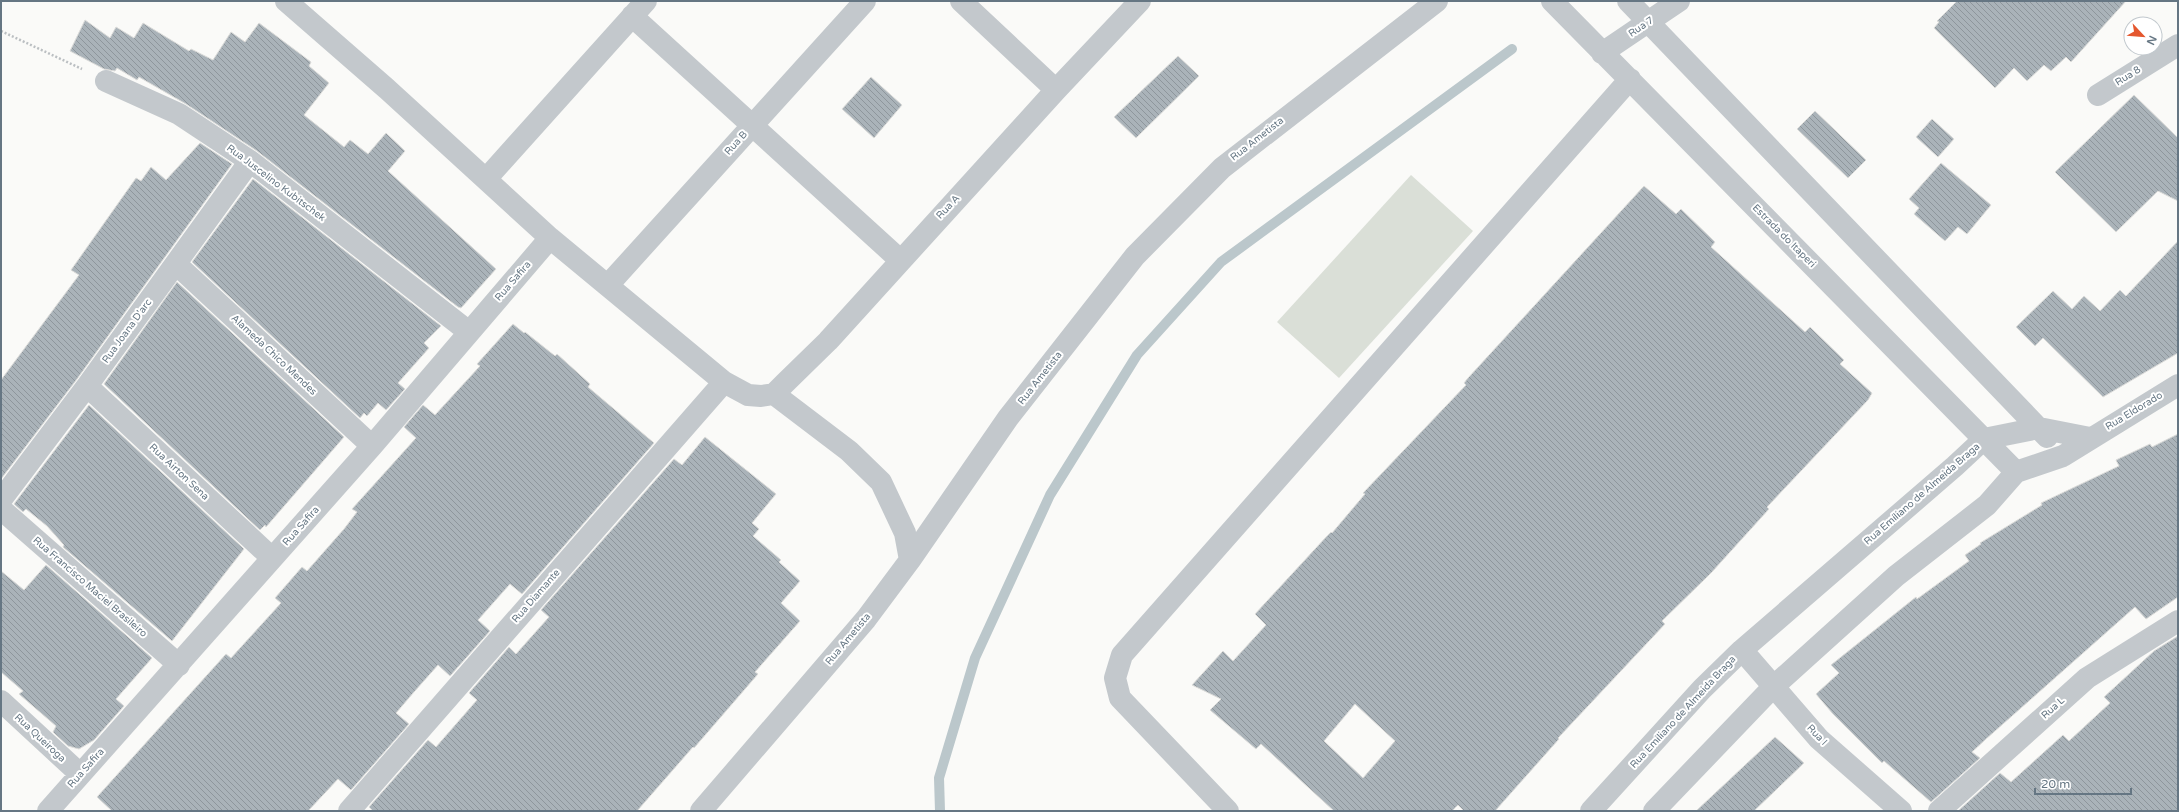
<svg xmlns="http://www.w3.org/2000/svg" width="2179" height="812" viewBox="0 0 2179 812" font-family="'Varela Round',sans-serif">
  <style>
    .garden { fill: #dadfd7 }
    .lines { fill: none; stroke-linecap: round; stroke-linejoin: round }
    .stream { stroke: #bbc7cb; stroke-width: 10 }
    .building { fill: url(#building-back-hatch); stroke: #dcdcda; fill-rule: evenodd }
    .path { stroke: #bbbfc2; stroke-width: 2.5; stroke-dasharray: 2 2; stroke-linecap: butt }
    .minor { stroke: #c3c8cc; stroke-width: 22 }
    .labels { text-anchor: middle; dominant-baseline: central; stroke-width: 4; stroke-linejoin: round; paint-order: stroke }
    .street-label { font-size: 10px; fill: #657683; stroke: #fff }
  </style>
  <defs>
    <pattern id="building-back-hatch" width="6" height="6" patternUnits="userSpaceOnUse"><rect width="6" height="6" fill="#aab3b9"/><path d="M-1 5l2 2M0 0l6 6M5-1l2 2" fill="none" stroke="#8e969c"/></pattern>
  </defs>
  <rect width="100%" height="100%" fill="#fafaf8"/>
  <path class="garden" d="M 1411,175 L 1473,231 L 1339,378 L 1277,322 Z"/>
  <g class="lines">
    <path class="stream" d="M 940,811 L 939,778 L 975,658 L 1050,495 L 1137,355 L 1221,262 L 1512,49"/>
  </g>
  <path class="building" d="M 1957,1 L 2126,1 L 2071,62 L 2066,57 L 2051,71 L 2044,65 L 2027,81 L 2014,68 L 1995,88 L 1934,28 L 1939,22 L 1937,21 Z
    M 85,20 L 110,38 L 116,27 L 134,38 L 143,23 L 189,51 L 191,49 L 213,60 L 231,32 L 245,42 L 259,23 L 311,62 L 309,66 L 329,83 L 304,115 L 344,147 L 350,140 L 368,154 L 386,133 L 405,151 L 388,171 L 496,269 L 461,308 L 458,307 L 257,151 L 186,104 L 139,77 L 137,80 L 117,68 L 115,71 L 104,69 L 70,51 Z
    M 1178,56 L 1199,76 L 1136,138 L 1114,117 Z
    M 871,77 L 902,105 L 874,138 L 842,109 Z
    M 2134,95 L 2178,138 L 2178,201 L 2158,191 L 2116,232 L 2055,172 Z
    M 1815,111 L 1866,160 L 1848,178 L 1797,129 Z
    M 1932,119 L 1954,139 L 1938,157 L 1916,137 Z
    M 200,143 L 232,164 L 77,379 L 1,479 L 1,380 L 79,275 L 71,270 L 136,178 L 141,181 L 151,167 L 166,180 Z
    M 1941,163 L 1991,205 L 1967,234 L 1958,227 L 1945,241 L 1914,214 L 1919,208 L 1909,199 Z
    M 253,179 L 441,326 L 424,343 L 429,348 L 398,383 L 405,389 L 386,410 L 378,403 L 367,416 L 364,413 L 360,418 L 192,262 Z
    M 1644,186 L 1676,214 L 1681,209 L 1715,242 L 1711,247 L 1805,332 L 1810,327 L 1844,360 L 1840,364 L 1872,393 L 1868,400 L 1767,507 L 1769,509 L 1711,573 L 1662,621 L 1665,624 L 1558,738 L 1559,739 L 1495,811 L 1464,811 L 1458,805 L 1452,811 L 1334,811 L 1261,744 L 1256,749 L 1210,710 L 1221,699 L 1192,685 L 1223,651 L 1233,661 L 1266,625 L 1255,614 L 1327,536 L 1331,532 L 1332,533 L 1365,494 L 1363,493 L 1466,385 L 1464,383 L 1468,378 ZM 1355,704 L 1395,741 L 1363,778 L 1324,741 Z
    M 2178,241 L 2178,353 L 2103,397 L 2043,338 L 2035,346 L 2016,327 L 2053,291 L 2072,309 L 2084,296 L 2100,311 L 2120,290 L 2126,296 Z
    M 177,282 L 344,437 L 266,527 L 265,525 L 260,530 L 104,384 Z
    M 513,324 L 524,333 L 525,332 L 555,356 L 557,354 L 590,384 L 588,387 L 654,443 L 522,594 L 510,584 L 478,620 L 490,631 L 450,676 L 438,665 L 414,692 L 396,713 L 409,724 L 351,790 L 338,779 L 308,811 L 112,811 L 97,797 L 226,654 L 231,658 L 281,603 L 275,598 L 302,567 L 307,571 L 344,529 L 357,512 L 352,509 L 416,438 L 404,427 L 423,405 L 435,415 L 480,366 L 477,364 Z
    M 89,405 L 244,549 L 172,641 L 63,547 L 64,545 L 47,526 L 26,509 L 23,512 L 14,504 Z
    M 2178,434 L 2178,597 L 2146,619 L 2135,607 L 1986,739 L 1972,752 L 1980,758 L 1931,802 L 1884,761 L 1882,763 L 1833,714 L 1816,694 L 1839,673 L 1831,665 L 1916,597 L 1917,599 L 1969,561 L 1965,555 L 1981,544 L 1980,543 L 2042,505 L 2041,503 L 2119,466 L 2116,460 L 2150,444 L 2152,447 Z
    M 705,437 L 776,494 L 752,523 L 759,529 L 753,536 L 781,560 L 779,562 L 800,581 L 781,603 L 800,621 L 755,672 L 758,674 L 694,748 L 693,747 L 637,811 L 373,811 L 369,807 L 428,740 L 436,747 L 477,700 L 469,693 L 509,647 L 516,654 L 549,617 L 541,610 L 674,459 L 682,465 Z
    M 46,565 L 152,658 L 116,699 L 124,706 L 94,740 L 79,749 L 68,746 L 53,732 L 56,726 L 19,694 L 23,691 L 1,672 L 1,571 L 24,590 Z
    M 2178,636 L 2178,811 L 1958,811 L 2000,773 L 2011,782 L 2063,735 L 2069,741 L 2110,703 L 2104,697 L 2154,651 Z
    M 1775,737 L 1804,763 L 1754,811 L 1696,811 Z"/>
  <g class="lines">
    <path class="path" d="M 1,31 L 82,69"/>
    <path class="minor" d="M 286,1 L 387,89 L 550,238 L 724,382 L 748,395 L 761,396 L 774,394 L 785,383 L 828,341 L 1056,90 L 1140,1
      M 961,1 L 1056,90
      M 1552,1 L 2016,472
      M 1628,1 L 2047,437
      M 632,16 L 900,260
      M 1602,53 L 1679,1
      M 106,81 L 179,114 L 250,161 L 469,332
      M 2098,95 L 2178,45
      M 486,179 L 646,1
      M 176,264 L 372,446
      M 608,285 L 865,1
      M 87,386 L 272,558
      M 774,394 L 849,451 L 881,482 L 905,533 L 910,560
      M 1,500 L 87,386 L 250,161
      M 1,509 L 179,665
      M 1742,650 L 1819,739 L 1901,811
      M 1,701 L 80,774
      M 48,811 L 372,446 L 550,238
      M 349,811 L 724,382
      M 701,811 L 866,619 L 910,560 L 1008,418 L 1135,256 L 1222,168 L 1437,1
      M 1228,811 L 1120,698 L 1115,678 L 1122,655 L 1630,79
      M 1591,811 L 1702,689 L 1742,650 L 1955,466 L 1984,439 L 2039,428 L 2090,438
      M 1654,811 L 1773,687 L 1896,576 L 1987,505 L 2016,472 L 2063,456 L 2178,385
      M 1939,811 L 2087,678 L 2178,621"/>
  </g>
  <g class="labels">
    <g class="street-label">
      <text transform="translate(1641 27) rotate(-34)">Rua 7</text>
      <text transform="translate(2128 76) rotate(-32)">Rua 8</text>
      <text transform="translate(1257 139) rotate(-38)">Rua Ametista</text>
      <text transform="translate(736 143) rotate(-48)">Rua B</text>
      <text transform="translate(276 183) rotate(37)">Rua Juscelino Kubitschek</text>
      <text transform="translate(948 207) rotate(-47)">Rua A</text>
      <text transform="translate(1784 236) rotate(45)">Estrada do Itaperi</text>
      <text transform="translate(513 281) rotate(-49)">Rua Safira</text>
      <text transform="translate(127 331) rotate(-54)">Rua Joana D'arc</text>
      <text transform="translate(274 355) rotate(43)">Alameda Chico Mendes</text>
      <text transform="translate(1040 378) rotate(-52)">Rua Ametista</text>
      <text transform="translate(2134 411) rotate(-31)">Rua Eldorado</text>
      <text transform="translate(179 472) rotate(43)">Rua Airton Sena</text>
      <text transform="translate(1922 494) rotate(-41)">Rua Emíliano de Almeida Braga</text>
      <text transform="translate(301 526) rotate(-48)">Rua Safira</text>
      <text transform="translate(90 587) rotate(41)">Rua Francisco Maciel Brasileiro</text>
      <text transform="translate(536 596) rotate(-49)">Rua Diamante</text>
      <text transform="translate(848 639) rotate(-50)">Rua Ametista</text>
      <text transform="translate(2053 708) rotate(-42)">Rua L</text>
      <text transform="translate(1683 712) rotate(-47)">Rua Emíliano de Almeida Braga</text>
      <text transform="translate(1817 735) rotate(46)">Rua I</text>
      <text transform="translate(40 738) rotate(43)">Rua Queiroga</text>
      <text transform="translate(86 768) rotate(-48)">Rua Safira</text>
    </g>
  </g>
  <rect width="2179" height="812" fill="none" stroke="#657683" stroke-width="4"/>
  <g transform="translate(2143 36) rotate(116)"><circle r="19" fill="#ffffff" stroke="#c1c8cd"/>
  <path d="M0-3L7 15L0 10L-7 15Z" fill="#e4572e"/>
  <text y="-6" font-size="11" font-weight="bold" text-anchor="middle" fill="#657683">N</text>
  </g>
  <path d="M2035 788v6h96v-6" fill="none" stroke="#657683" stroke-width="2"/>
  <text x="2041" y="788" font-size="12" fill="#657683" stroke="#ffffff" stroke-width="3" paint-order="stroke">20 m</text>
</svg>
